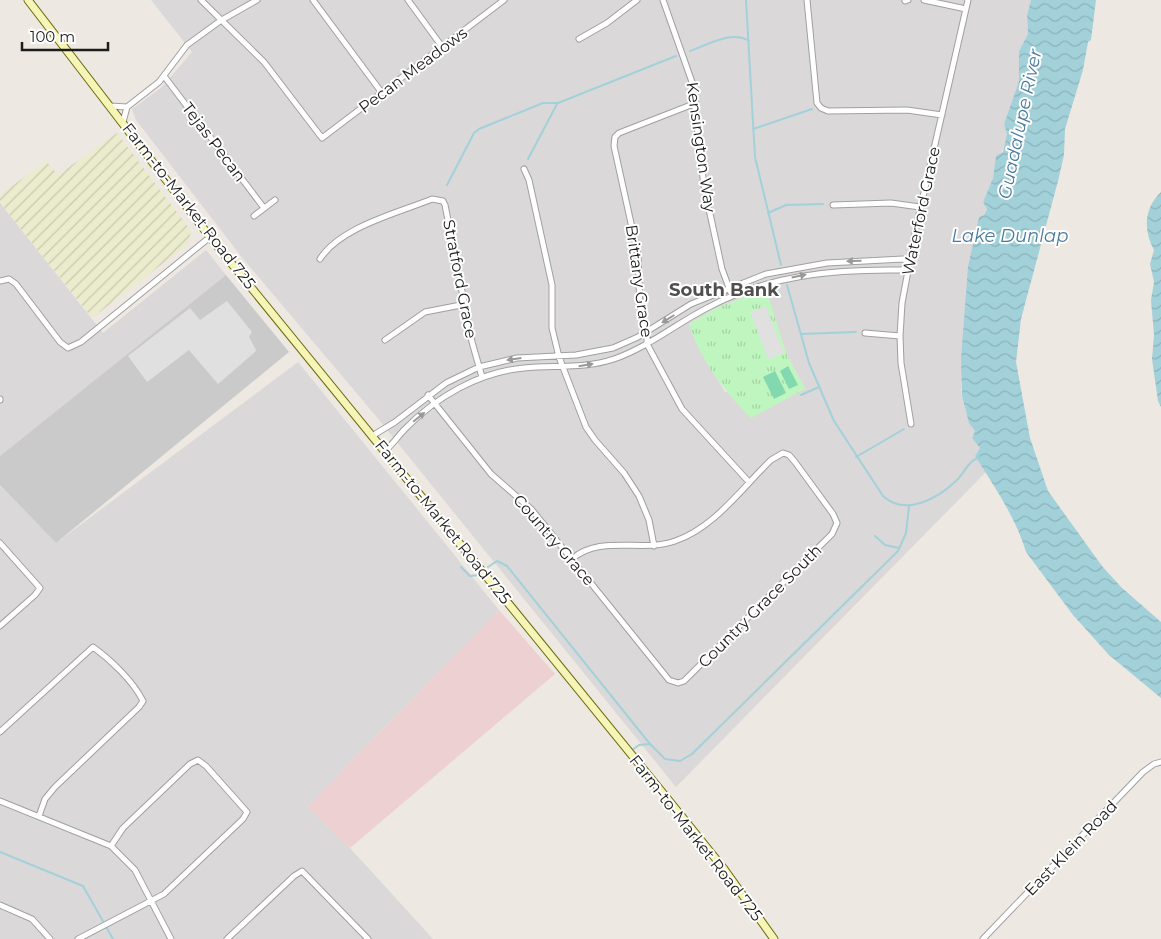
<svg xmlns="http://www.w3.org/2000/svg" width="1161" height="939" viewBox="0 0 1161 939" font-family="Montserrat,sans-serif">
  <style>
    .residential { fill: #dad8d9; fill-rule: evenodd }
    .commercial { fill: #edd1d2 }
    .religious { fill: #cacaca }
    .farmland { fill: url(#farmland-furrows) }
    .park { fill: url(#park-tufts) }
    .pitch { fill: #82d9b0 }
    .parking { fill: #e0e0e0 }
    .water { fill: url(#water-waves) }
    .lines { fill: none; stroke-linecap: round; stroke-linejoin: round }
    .stream { stroke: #a3d1d9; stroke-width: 2 }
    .street-casing { stroke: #a0a0a0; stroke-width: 7 }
    .secondary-casing { stroke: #696b0a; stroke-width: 9 }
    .street { stroke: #fff; stroke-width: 5 }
    .secondary { stroke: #f6f4b6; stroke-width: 7 }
    .oneway { fill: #999 }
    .labels { text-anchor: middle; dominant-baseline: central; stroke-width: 4; stroke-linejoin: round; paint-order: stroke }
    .street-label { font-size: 16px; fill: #1c1c1c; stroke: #fff }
    .water-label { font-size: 18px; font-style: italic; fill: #4a7b9f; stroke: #fff }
    .neighbourhood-label { font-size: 18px; font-weight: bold; fill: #4f4f4f; stroke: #fff }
  </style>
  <defs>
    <pattern id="farmland-furrows" width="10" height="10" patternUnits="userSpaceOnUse" patternTransform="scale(1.25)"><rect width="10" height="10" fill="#ebebcd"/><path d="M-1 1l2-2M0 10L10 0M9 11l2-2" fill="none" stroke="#c9c9af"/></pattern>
    <pattern id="park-tufts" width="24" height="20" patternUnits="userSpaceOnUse" patternTransform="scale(1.25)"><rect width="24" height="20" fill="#bff6bf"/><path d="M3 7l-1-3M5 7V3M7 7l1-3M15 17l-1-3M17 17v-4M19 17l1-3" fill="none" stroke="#a4d2a4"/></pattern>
    <pattern id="water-waves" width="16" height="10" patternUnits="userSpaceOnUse" patternTransform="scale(1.25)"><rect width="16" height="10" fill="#a3d1d9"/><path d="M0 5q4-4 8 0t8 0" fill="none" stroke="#8cb3ba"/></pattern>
  </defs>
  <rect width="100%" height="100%" fill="#ede8e1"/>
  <path class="residential" d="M 151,0 L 1031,0 L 1027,15 L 1028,34 L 1019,51 L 1019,81 L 1004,124 L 1007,134 L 1006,144 L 996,162 L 993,178 L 983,202 L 987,208 L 984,215 L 979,217 L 967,283 L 961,392 L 968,419 L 975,431 L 972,438 L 980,448 L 975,456 L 986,472 L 676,787 L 375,415 L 244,260 L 136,120 L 132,109 L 161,88 L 192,52 ZM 765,289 L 786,353 L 805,389 L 725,392 L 706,360 L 689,324 L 716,308 Z
    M 0,203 L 103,333 L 206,250 L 226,275 L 0,456 Z
    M 298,362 L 499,610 L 307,807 L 350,848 L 433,939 L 0,939 L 0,485 L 56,543 Z"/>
  <path class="commercial" d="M 499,610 L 555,674 L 350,848 L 307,807 Z"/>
  <path class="religious" d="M 226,275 L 289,352 L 56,543 L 0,485 L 0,456 Z"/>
  <path class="farmland" d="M 117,133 L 191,231 L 188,244 L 92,318 L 0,203 L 0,195 L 46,161 L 58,175 Z"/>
  <path class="park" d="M 766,289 L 786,353 L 805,389 L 751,418 C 725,392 700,360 689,324 L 716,308 Z"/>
  <path class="pitch" d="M 788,366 L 798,385 L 789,389 L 780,371 Z
    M 775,371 L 786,393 L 774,399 L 763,377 Z"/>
  <path class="parking" d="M 227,301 L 252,332 L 249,337 L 256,350 L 255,352 L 218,384 L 189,350 L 147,382 L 128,356 L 190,308 L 200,320 Z
    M 766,306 L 784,353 L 768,359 L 750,312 Z"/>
  <path class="water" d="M 1031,0 L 1096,0 L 1091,40 L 1088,42 L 1083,70 L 1065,129 L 1064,155 L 1058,181 L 1021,319 L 1016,362 L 1030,438 L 1048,491 L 1102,566 L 1121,587 L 1161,622 L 1161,698 L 1109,655 L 1073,615 L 1026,552 C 1016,518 994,486 975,456 L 980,448 L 972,438 L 975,431 L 969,423 L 962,396 L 961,359 L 968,267 L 979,217 L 984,215 L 987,209 L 983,202 L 993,178 L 996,156 L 1003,152 L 1007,134 L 1004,124 L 1019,81 L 1019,51 L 1028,34 L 1027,15 Z
    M 1161,192 L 1161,407 L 1158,401 L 1152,359 L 1154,335 L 1151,300 L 1154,282 L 1150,264 L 1154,250 C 1143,230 1144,208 1161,192 Z"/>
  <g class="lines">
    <path class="stream" d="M 746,0 L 755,157 L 781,265
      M 690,51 C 707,45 732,30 749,41
      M 753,129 L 812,109
      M 528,159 L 557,104
      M 447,185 L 474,133 L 479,129 L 543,103 L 558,103 L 676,56
      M 768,213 L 786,205 L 823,204
      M 787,285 L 809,363 L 834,421 L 883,496 C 906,517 939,498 958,479 C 966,470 968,462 979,457
      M 801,334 L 856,332
      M 801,395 L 819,387
      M 856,457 L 904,429
      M 875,536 L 885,545 L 899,548
      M 461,567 L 470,576 L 479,575
      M 488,567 L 497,561 L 507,566 L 650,744 L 665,759 L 680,761 L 692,754 L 898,551 L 906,533 L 909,506
      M 632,750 L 639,745 L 650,744
      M 0,852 L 83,886 L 113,939"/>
    <defs>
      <path id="street" d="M 201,0 L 264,62 L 322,138 L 504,0
        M 313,0 L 382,93
        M 408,0 L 443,48
        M 663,0 L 692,82 L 704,186 L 722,269 L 732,296
        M 807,0 L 817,103 L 821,108 L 828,111 L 907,110 L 942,115
        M 924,0 L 966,9
        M 905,1 L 908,0
        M 579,39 L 607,23 L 637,0
        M 164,76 L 264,208
        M 696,103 L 619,133 L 615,137 L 614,146 L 638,255 L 640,308 L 647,332 L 647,344 L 682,409 L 749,482
        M 110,106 L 127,107 L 159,82 L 187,45 L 220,21 L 257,0
        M 123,122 L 127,107
        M 524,169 L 529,180 L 552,285 L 552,328 L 559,357 L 586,427 L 595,440 L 624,473 L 639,496 L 649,520 L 654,546
        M 833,205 L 891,203 L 920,207
        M 254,216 L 275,200
        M 320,259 C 340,227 398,213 432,199 L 443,201 L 445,205 L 472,342 L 482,377
        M 0,281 L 9,279 L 16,284 L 60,342 L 68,348 L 81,342 L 210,237
        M 865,333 L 900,336
        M 385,340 L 425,312 L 466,304
        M 428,395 L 491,474 L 532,510 L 669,680 L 678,683 L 684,681 L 832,534 L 837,523 L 833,514 L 795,462 L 789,455 L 783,453 L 771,460 C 742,488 714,528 675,541 C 642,553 600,534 572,559
        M 0,400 L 0,399
        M 911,424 L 901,363 L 900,336 L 902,303 L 917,223 L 968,0
        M 372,436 L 395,422 L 446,383 L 479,367 L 517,358 L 576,355 L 613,348 L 638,337 L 691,304 L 766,274 L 827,263 L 903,259 L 909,263 L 902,270 C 834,269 768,275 707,308 C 676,324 648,347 614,359 C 584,369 555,365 524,368 C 479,372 436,397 405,429 C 398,436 393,444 385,451
        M 0,543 L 40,588 L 35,595 L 0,626
        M 0,732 L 93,647 C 111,660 133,681 143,701 L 139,707 L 55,787 L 45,799 L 39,816
        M 0,801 L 111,846 L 135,870 L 171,939
        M 0,905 L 32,919 L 50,939
        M 78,939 L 164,894 L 243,819 L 247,812 L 206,766 L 198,760 L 190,764 L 123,828 L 111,846
        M 227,939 L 294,876 L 302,871 L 368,939
        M 983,939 L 1143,772 L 1154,764 L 1161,762"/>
      <path id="secondary" d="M 28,0 L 210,237 L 666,797 L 724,869 L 774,939"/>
    </defs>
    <use href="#street" class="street-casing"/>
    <use href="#secondary" class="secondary-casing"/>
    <use href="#street" class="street"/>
    <use href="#secondary" class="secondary"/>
  </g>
  <defs><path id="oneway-solid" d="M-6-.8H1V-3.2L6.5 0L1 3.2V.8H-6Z" transform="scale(1.25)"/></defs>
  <g class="oneway">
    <use href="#oneway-solid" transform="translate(854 261) rotate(178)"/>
    <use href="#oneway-solid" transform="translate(799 276) rotate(-12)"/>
    <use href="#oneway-solid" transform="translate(668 319) rotate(148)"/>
    <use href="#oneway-solid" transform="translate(514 359) rotate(172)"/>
    <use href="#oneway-solid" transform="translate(586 365) rotate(-9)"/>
    <use href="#oneway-solid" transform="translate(419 417) rotate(-39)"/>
  </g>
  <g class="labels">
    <g class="street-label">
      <text transform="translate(413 70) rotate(-37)">Pecan Meadows</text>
      <text transform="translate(214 142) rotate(53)">Tejas Pecan</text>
      <text transform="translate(701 147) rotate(82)">Kensington Way</text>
      <text transform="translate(189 206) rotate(52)">Farm-to-Market Road 725</text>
      <text transform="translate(921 211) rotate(-78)">Waterford Grace</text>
      <text transform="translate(460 279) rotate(79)">Stratford Grace</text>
      <text transform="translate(639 281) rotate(82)">Brittany Grace</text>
      <text transform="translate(443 522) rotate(51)">Farm-to-Market Road 725</text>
      <text transform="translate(554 540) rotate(49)">Country Grace</text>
      <text transform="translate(760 606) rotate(-45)">Country Grace South</text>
      <text transform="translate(696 838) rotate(52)">Farm-to-Market Road 725</text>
      <text transform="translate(1071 848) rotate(-46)">East Klein Road</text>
    </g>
    <g class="water-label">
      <text transform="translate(1020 124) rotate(-78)">Guadalupe River</text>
      <text x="1010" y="236">Lake Dunlap</text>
    </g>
    <g class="neighbourhood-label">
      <text x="724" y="290">South Bank</text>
    </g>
  </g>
  <path d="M22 42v8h86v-8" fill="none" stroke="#1c1c1c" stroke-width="2.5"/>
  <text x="30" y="42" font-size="15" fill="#1c1c1c" stroke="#ffffff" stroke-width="4" paint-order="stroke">100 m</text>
</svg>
